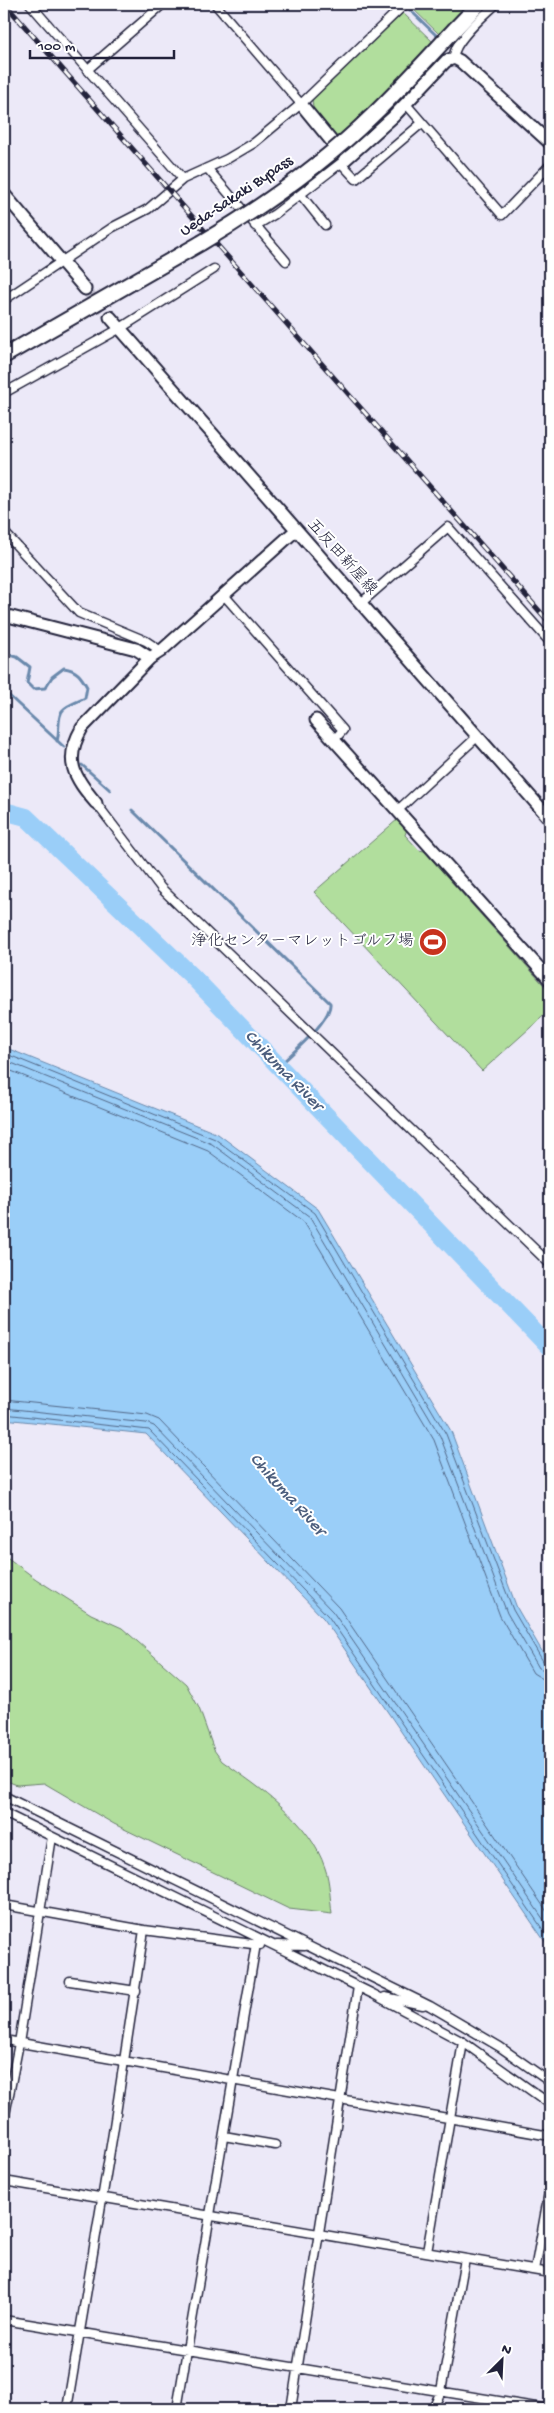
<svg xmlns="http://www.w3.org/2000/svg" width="554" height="2413" viewBox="0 0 554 2413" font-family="'Gochi Hand','Klee One',sans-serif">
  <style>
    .green { fill: #b1de9d; stroke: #6a806c }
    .water { fill: #9acef8; stroke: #6a89ac }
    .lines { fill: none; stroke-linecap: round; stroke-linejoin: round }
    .shore { stroke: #526787; stroke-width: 1 }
    .stream { stroke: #6a89ac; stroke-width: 3 }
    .river { stroke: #9acef8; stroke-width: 18 }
    .secondary-tunnel { stroke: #c4c1d2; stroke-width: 11; stroke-dasharray: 11 5.5; stroke-linecap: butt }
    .street-casing { stroke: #22223b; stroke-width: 11 }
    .secondary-casing { stroke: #22223b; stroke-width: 15 }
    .highway-casing { stroke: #22223b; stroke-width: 18 }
    .street { stroke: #fff; stroke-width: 8 }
    .secondary { stroke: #fff; stroke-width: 11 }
    .highway { stroke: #fff; stroke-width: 14 }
    .rail-casing { stroke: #22223b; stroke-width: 5 }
    .rail { stroke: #fff; stroke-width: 3; stroke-dasharray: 9; stroke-linecap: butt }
    .highway-bridge-casing { stroke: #22223b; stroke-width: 18; stroke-linecap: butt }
    .highway-bridge { stroke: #fff; stroke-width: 14 }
    .labels { text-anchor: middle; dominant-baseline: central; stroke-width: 4; stroke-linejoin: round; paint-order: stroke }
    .street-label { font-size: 16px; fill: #22223b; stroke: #fff }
    .poi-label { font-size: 16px; fill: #22223b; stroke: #fff; text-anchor: end }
    .water-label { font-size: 18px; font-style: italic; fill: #4c5e7d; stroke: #fff }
  </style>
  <rect width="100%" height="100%" fill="#ece9f8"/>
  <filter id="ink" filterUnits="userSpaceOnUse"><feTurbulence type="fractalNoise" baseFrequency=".02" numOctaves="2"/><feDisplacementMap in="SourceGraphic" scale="10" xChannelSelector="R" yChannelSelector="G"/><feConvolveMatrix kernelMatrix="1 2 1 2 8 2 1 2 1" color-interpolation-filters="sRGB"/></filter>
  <g filter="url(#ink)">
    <path class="green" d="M 413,4 L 468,4 L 439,34 L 410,6 Z
      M 403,13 L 434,43 L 367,111 L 337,138 L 313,108 L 312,99 Z
      M 398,819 L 407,829 L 405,835 L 419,850 L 424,851 L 550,992 L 550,1010 L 482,1071 L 314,892 Z
      M 4,1555 L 36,1579 L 91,1614 L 122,1628 L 186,1684 L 199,1708 L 214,1750 L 222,1761 C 260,1788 310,1821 325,1868 C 330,1882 330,1900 332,1914 L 289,1909 L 114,1824 L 44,1783 L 17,1785 L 4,1780 Z"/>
    <path class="water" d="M 4,1047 L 218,1134 L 318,1209 L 451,1431 L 517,1608 L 550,1665 L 550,1949 L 324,1619 L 146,1434 L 4,1419 Z"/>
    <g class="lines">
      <path class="shore" d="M 4,1053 L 215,1139 L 315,1213 L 446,1434 L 513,1610 L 544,1663 L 550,1666
        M 4,1060 L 212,1144 L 310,1217 L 440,1436 L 507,1613 L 539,1668 L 550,1672
        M 4,1068 L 208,1151 L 304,1222 L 434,1440 L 500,1616 L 533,1673 L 541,1678 L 550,1680
        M 4,1400 L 147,1415 L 159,1420 L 339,1608 L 550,1916
        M 4,1408 L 146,1423 L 154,1426 L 333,1612 L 550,1929
        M 4,1414 L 149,1430 L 328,1616 L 550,1940"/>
      <path class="stream" d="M 410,10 L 438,37
        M 4,653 L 17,657 L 30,667 L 27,683 L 33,689 L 45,688 L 52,677 L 64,668 C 77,670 81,676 87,687 L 85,698 C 78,702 69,704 63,710 C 57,715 60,732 57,741
        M 4,691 L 64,747
        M 82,765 L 110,790
        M 132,810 L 330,1003 C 332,1020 292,1053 279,1066"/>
      <path class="river" d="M 4,811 L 26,817 L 192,976 L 550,1348"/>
      <path class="secondary-tunnel" d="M 85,289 L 110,317"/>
      <defs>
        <path id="street" d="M 30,4 L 183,179
          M 215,4 L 301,104
          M 454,58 C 452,42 485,15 496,4
          M 87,70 L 163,4
          M 406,104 L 502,215 L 550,165
          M 341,163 L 356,179 L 422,123
          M 207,168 L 286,261
          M 301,195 L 325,225
          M 255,226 L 275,214 L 346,159
          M 4,300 L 113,227 L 148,209 L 183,179 L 227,159 L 254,143 L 301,104 L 405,4
          M 4,393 L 119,329 L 214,269
          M 4,532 L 79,613 L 146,641 L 161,651
          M 223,594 L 343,730 L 334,740
          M 361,603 L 448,527 L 550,642
          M 96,803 L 161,888 L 550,1264
          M 398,810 L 478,736
          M 4,1796 L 430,2006 L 500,2047 L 550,2082
          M 4,1813 L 373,1994 L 463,2042 L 550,2104
          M 4,1905 L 144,1930 L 260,1945
          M 277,1945 L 305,1946
          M 70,1981 L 136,1991
          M 385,1997 L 423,2005
          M 4,2040 L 550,2136
          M 4,2120 L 19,2043 L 52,1837
          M 224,2136 L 275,2145
          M 4,2181 L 550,2273
          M 427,2252 L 463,2042
          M 535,2270 L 550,2187
          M 4,2320 L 548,2409
          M 67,2409 L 113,2133 L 144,1930
          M 177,2409 L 256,1944
          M 291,2409 L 358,1987
          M 433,2409 L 441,2391 L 465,2259"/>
        <path id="secondary" d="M 301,104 L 346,159 L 393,117 L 446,61 L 454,58 L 460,61 L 550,143
          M 4,194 L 85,289
          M 110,317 L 550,819
          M 4,615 L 136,649 L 150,658
          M 316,720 L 550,980
          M 96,803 C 74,777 63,761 82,728 L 150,658 L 161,651 L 295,531"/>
        <path id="highway" d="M 455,29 L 479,4
          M 4,356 L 201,243"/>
      </defs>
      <use href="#street" class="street-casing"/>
      <use href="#secondary" class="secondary-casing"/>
      <use href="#highway" class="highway-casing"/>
      <use href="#street" class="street"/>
      <use href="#secondary" class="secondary"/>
      <use href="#highway" class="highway"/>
      <defs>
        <path id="rail" d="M 5,4 L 550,623"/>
      </defs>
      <use href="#rail" class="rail-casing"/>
      <use href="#rail" class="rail"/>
      <defs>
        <path id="highway-bridge" d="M 201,243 C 262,207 322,165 373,115 C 401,88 428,58 455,29"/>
      </defs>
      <use href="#highway-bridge" class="highway-bridge-casing"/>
      <use href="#highway-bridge" class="highway-bridge"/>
    </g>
  </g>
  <defs>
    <symbol id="stadium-disc" viewBox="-11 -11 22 22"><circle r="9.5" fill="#c8321e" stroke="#fff"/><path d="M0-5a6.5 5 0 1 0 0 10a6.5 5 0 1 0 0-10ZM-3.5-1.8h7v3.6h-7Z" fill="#fff"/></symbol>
  </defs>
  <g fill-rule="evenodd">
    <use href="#stadium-disc" x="417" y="926" width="32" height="32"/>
  </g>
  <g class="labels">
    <g class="street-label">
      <text transform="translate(237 197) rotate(-34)">Ueda-Sakaki Bypass</text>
      <text transform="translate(341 558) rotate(48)">五反田新屋線</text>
    </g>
    <g class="poi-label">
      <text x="414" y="942">浄化センターマレットゴルフ場</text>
    </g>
    <g class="water-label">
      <text transform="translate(283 1071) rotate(46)">Chikuma River</text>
      <text transform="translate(287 1495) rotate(48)">Chikuma River</text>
    </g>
  </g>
  <rect width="554" height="2413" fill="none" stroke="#fff" stroke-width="20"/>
  <rect x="10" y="10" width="534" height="2393" fill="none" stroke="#22223b" stroke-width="2" filter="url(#ink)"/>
  <g transform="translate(502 2360) rotate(24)" stroke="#ffffff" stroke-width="4" paint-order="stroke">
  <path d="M0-4L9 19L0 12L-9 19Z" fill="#22223b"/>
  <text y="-8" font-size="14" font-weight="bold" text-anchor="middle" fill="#22223b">N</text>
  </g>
  <path d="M30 50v8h144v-8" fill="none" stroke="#22223b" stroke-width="2.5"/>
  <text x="38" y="50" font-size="15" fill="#22223b" stroke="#ffffff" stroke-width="4" paint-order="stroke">100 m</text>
</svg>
